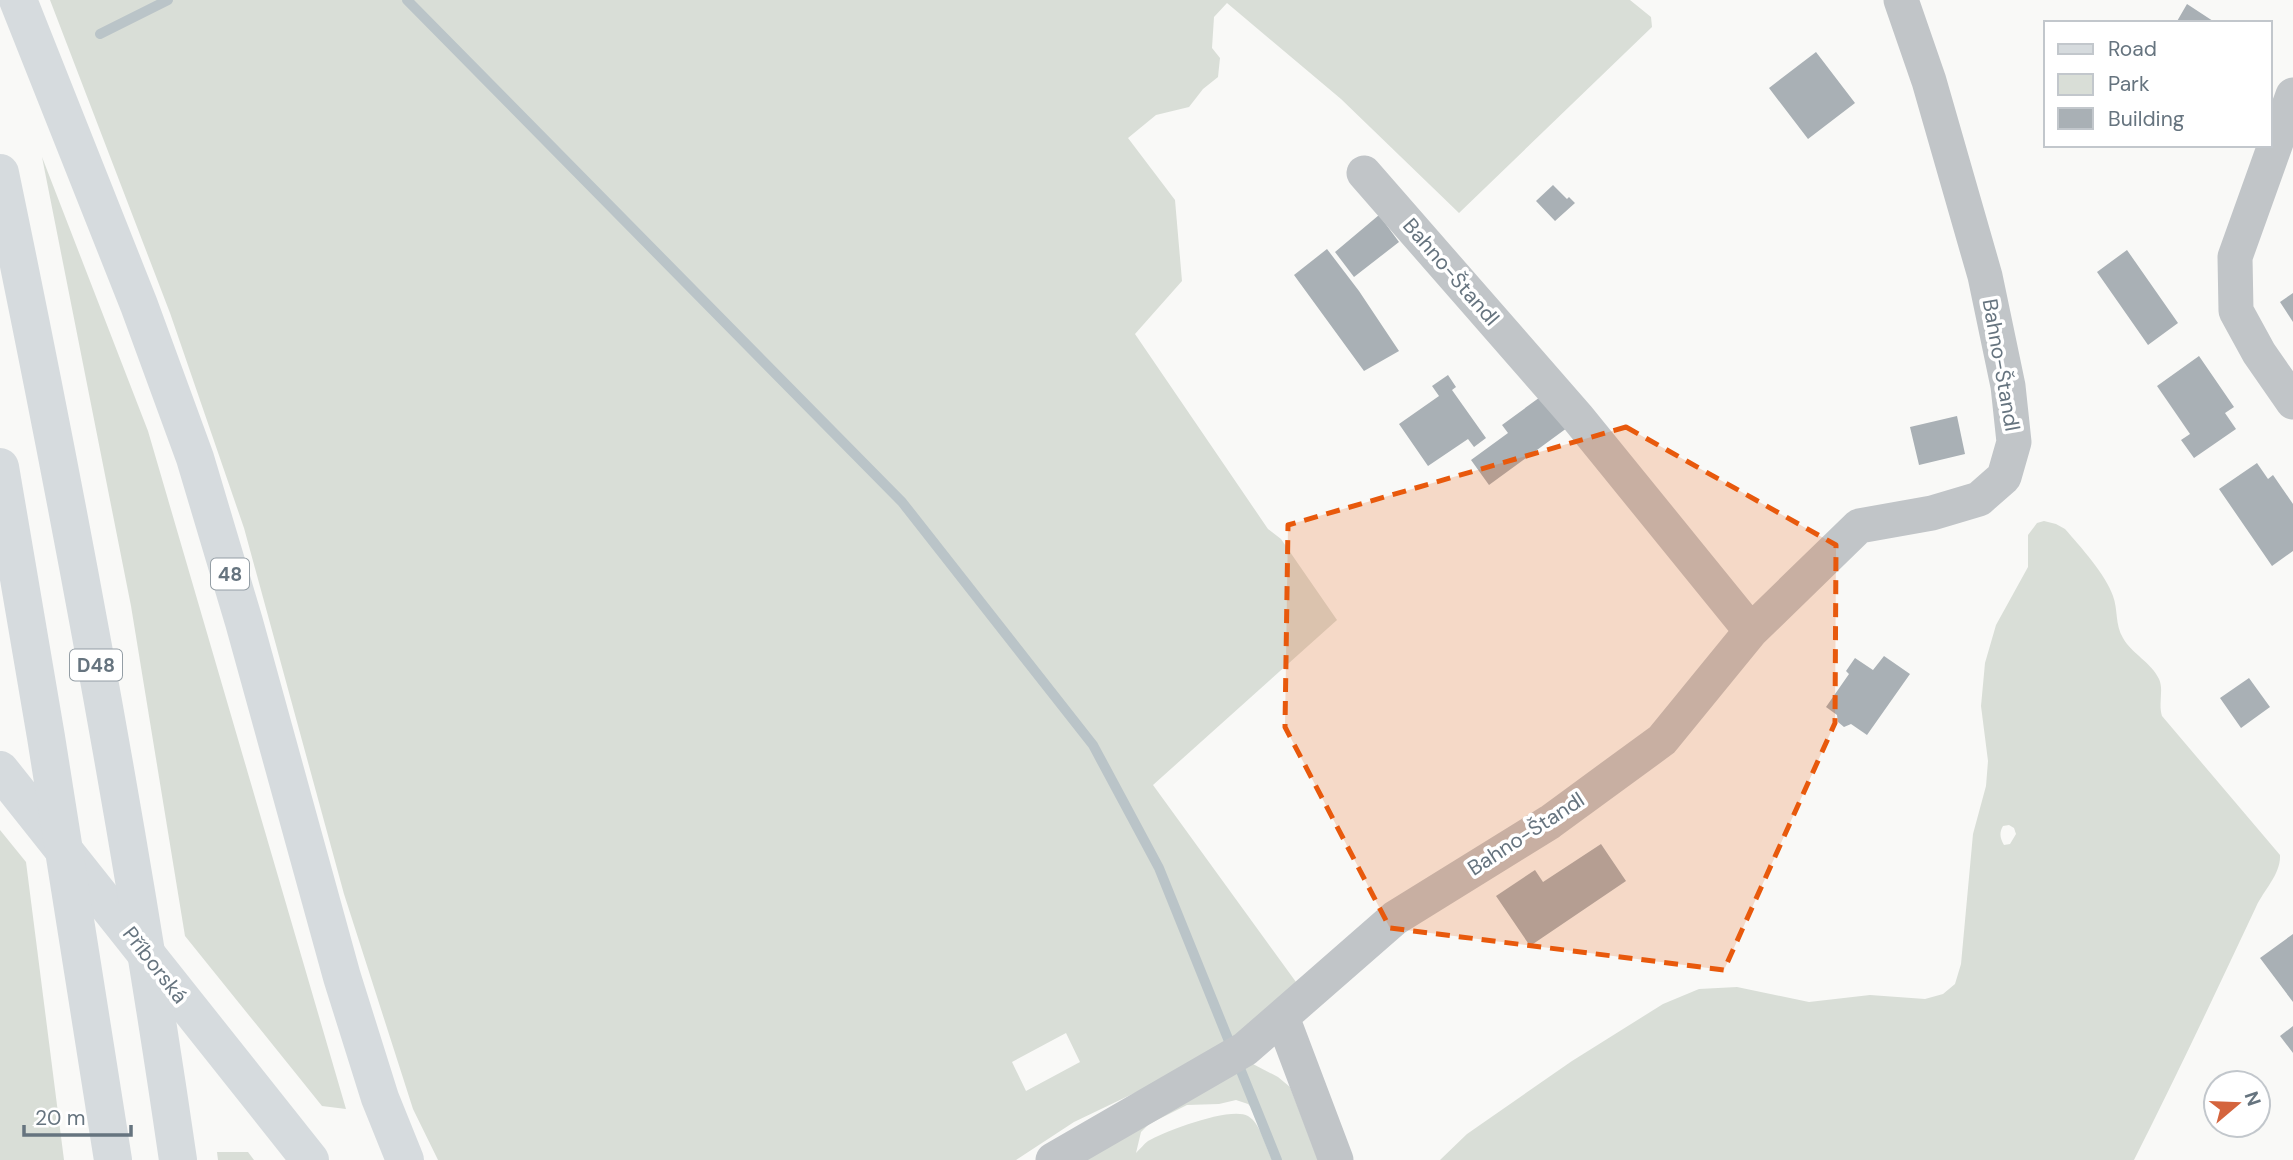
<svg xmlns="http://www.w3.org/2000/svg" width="2293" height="1160" viewBox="0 0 2293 1160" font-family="'DM Sans',sans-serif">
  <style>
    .green { fill: #d9ded7; fill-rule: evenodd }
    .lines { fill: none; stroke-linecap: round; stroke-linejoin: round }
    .stream { stroke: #bac4c8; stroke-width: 10 }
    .building { fill: #a9b0b5 }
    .minor { stroke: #c1c5c8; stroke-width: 35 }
    .secondary { stroke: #d6dbde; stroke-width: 38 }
    .motorway { stroke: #d6dbde; stroke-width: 38 }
    .marked { fill: #e8590c; fill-opacity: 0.2; stroke: #e8590c; stroke-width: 5; stroke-dasharray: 14 9; stroke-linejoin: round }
    .labels { text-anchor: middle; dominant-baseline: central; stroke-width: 7; stroke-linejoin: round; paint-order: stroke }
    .shield { fill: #fff; stroke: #949ea5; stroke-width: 2 }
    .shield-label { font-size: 19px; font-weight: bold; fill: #66747f }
    .street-label { font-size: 21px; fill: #66747f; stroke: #fff }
  </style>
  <rect width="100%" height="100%" fill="#f9f9f7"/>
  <path class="green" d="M 50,0 L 1630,0 L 1651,17 L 1652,27 L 1459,213 L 1341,99 L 1227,3 L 1214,17 L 1212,48 L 1220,58 L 1218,77 L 1203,89 L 1189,107 L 1156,115 L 1128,138 L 1175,200 L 1182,281 L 1135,334 L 1268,529 L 1281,539 L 1337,620 L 1153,785 L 1296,982 L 1237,1037 L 1147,1087 L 1074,1122 L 1016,1160 L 438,1160 L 413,1109 L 344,894 L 244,528 L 170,313 ZM 1066,1033 L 1080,1062 L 1026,1091 L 1012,1062 Z
    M 42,157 L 148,431 L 346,1109 L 322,1106 L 185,936 L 131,606 Z
    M 2044,521 L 2056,524 L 2065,529 C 2080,546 2106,575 2113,596 C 2118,609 2115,625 2123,638 C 2132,654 2151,662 2159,679 C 2164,690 2158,703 2162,716 L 2280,855 C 2281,874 2264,890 2256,907 C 2216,992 2176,1077 2134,1160 L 1440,1160 L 1467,1134 L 1572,1061 L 1663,1004 L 1699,989 L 1737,987 L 1809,1002 L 1870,995 L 1925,999 L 1943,994 L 1955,984 L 1961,964 L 1973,834 L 1986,786 L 1988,761 L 1981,706 L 1985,663 L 1996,625 L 2028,567 L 2028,535 L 2037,523 ZM 2009,825 L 2014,828 L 2016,834 L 2010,844 L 2004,845 C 2000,838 1999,833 2003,826 Z
    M 0,830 L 26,862 L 64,1160 L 0,1160 Z
    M 1251,1063 L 1278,1077 L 1290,1087 L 1318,1160 L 1066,1160 ZM 1236,1100 L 1248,1104 L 1252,1108 L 1272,1159 C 1265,1146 1261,1124 1248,1116 C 1231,1106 1165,1131 1148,1141 C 1144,1144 1140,1149 1136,1153 L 1141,1132 L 1149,1124 L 1187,1105 L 1219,1104 Z
    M 217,1152 L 248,1152 L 254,1160 L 218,1160 Z"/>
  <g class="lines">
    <path class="stream" d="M 407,0 L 902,502 L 1093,745 L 1159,868 L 1277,1160
      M 100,34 L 168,0"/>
  </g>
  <path class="building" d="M 2187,4 L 2216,23 L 2176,23 Z
    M 1816,52 L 1855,103 L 1808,139 L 1769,88 Z
    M 1553,185 L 1567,199 L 1569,197 L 1575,203 L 1555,221 L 1536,201 Z
    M 1379,215 L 1399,242 L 1354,277 L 1335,252 Z
    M 1327,249 L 1359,291 L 1399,351 L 1364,371 L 1294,275 Z
    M 2127,250 L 2178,323 L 2148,345 L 2097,272 Z
    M 2293,293 L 2293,322 L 2280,302 Z
    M 2199,356 L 2234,407 L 2225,413 L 2236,429 L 2194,458 L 2181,440 L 2190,434 L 2157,386 Z
    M 1448,375 L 1456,387 L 1452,390 L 1486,438 L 1474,447 L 1468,439 L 1428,466 L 1399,424 L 1439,396 L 1432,386 Z
    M 1547,392 L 1571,425 L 1489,485 L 1471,460 L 1508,433 L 1502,425 Z
    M 1957,416 L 1965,454 L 1919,465 L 1910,427 Z
    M 2257,463 L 2268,479 L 2273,475 L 2293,504 L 2293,551 L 2272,566 L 2219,489 Z
    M 1884,656 L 1910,674 L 1867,735 L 1851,724 L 1844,727 L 1838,722 L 1837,715 L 1826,707 L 1849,674 L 1846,671 L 1855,658 L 1873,670 Z
    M 2249,678 L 2270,707 L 2241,728 L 2220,698 Z
    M 1601,844 L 1626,881 L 1530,946 L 1496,896 L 1535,870 L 1543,882 Z
    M 2293,934 L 2293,1002 L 2260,958 Z
    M 2293,1026 L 2293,1053 L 2280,1036 Z"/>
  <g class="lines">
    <path class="minor" d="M 2293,95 L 2235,257 L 2236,311 L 2259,353 L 2293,402
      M 1364,173 L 1578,418 L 1751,631
      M 1282,1017 L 1336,1160
      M 1053,1160 L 1245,1049 L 1395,918 L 1550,822 L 1662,740 L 1751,631 L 1859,526 L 1932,513 L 1979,499 L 2004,477 L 2014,442 L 2008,386 L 1985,276 L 1929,81 L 1901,0"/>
    <path class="secondary" d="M 0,770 L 310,1160"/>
    <path class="motorway" d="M 18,0 L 139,305 L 195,458 L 244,622 L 342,977 L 380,1098 L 405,1160
      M 0,173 C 68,500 130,829 178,1160
      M 0,467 L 46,737 L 113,1160"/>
  </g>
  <path class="marked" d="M 1626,427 L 1836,545 L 1835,723 L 1724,970 L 1390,928 L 1285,727 L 1288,525 Z"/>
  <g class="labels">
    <g class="shield">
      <rect x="211" y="558.5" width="38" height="31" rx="5"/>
      <rect x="70" y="649.5" width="52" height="31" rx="5"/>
    </g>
    <g class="shield-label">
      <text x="230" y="574">48</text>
      <text x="96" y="665">D48</text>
    </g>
    <g class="street-label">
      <text transform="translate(1451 272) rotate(49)">Bahno-Štandl</text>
      <text transform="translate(2001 365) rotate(80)">Bahno-Štandl</text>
      <text transform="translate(1526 834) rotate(-33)">Bahno-Štandl</text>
      <text transform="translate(155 965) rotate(52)">Příborská</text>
    </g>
  </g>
  <rect x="2044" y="21" width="228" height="126" fill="#ffffff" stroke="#c2c7cc" stroke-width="2"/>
  <rect x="2058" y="44" width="35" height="10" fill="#d6dbde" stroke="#c2c7cc" stroke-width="2"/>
  <text x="2108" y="56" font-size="21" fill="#66747f">Road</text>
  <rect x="2058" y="74" width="35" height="21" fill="#d9ded7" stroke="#c2c7cc" stroke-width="2"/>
  <text x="2108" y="91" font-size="21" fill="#66747f">Park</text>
  <rect x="2058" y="108" width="35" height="21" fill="#a9b0b5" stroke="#c2c7cc" stroke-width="2"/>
  <text x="2108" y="126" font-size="21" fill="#66747f">Building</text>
  <g transform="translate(2237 1104) rotate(71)"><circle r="33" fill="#ffffff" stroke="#c2c7cc" stroke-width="2"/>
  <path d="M0-5L12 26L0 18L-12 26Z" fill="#d4643d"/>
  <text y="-10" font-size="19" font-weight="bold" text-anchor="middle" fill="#66747f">N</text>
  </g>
  <path d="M24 1125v10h107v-10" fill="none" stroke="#66747f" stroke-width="3.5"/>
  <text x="35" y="1125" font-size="21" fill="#66747f" stroke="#ffffff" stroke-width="5" paint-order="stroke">20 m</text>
</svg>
